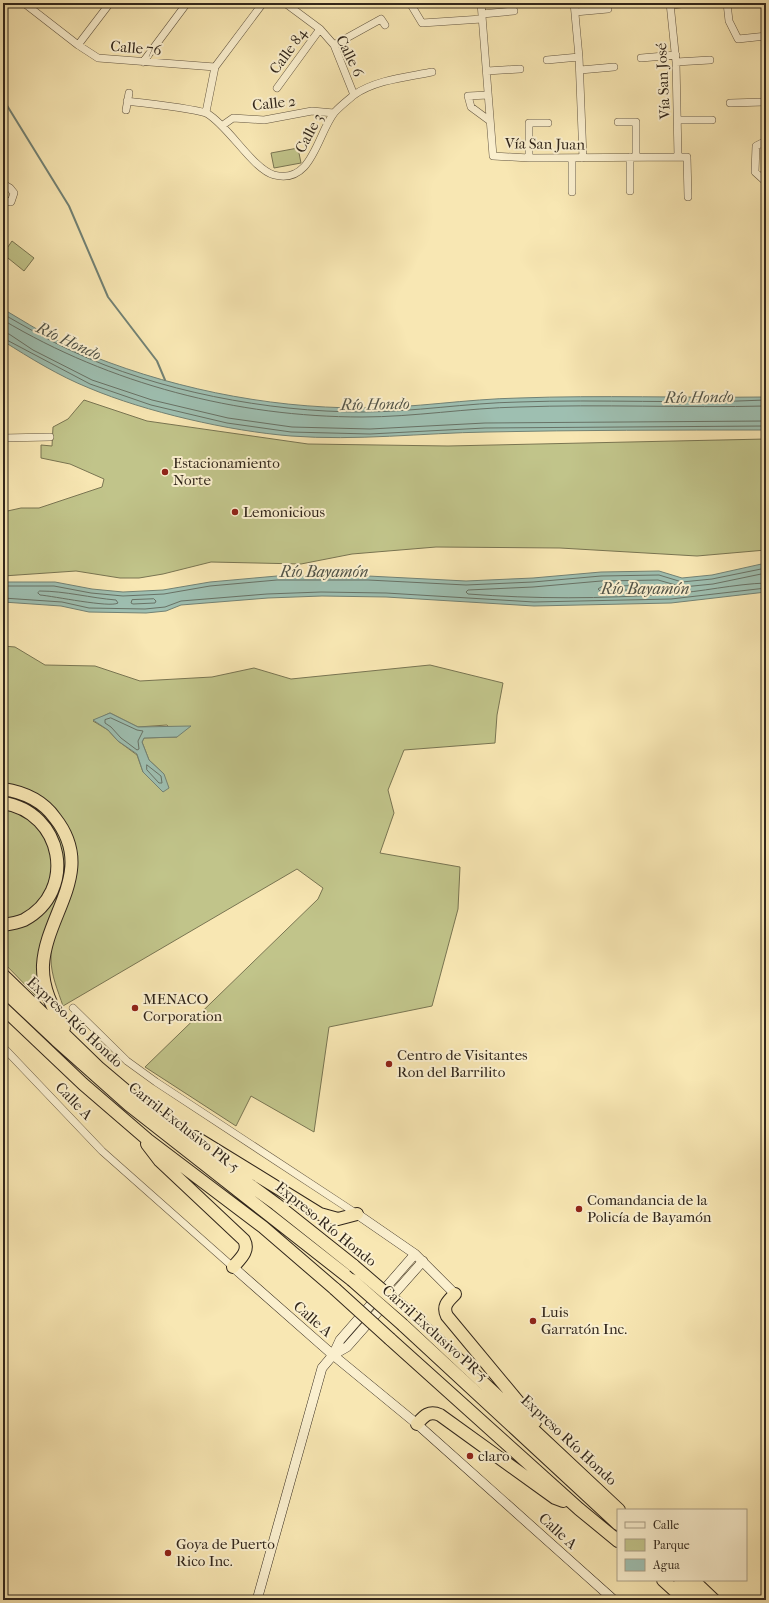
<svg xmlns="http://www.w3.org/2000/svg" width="769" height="1603" viewBox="0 0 769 1603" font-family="'IM FELL French Canon',serif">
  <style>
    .green { fill: #c1c48a; stroke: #797552; fill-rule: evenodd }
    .water { fill: #9ebfb1; stroke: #728275 }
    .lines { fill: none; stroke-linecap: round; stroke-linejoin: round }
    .shore { stroke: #687266; stroke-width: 1 }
    .stream { stroke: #728275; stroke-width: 2 }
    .street-casing { stroke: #635641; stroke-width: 8 }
    .secondary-casing { stroke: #31261b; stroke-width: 10 }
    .highway-casing { stroke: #31261b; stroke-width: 14 }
    .street { stroke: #faefce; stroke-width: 7 }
    .secondary { stroke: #faefce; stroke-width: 9 }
    .highway { stroke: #f8e7b3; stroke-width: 12 }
    .highway-bridge-casing { stroke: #31261b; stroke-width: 14; stroke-linecap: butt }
    .highway-bridge { stroke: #f8e7b3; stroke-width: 12 }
    .poi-dot { fill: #8f2418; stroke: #faefce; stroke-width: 1.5 }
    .labels { text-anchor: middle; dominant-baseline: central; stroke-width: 4; stroke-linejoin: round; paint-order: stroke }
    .street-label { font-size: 15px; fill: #31261b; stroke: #faefce }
    .poi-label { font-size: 15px; fill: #31261b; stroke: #faefce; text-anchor: start }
    .water-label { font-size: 16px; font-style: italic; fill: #525448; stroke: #faefce }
  </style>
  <rect width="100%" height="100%" fill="#f8e7b3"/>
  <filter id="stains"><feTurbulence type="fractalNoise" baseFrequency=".005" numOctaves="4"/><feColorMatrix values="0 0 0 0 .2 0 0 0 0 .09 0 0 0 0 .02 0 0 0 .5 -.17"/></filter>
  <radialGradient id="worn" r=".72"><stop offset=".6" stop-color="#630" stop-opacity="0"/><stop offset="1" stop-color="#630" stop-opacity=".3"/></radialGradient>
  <path class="green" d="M 298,148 L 301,163 L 274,168 L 271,153 Z
    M 12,241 L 34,258 L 24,271 L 3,254 Z
    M 84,400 L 147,421 L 308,444 L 448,446 L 766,439 L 766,550 L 697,556 L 560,548 L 436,547 L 352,554 L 301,564 L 211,562 L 163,574 L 139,578 L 120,578 L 76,571 L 3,576 L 3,512 L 21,508 L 39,508 L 102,487 L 104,479 L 70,464 L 41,458 L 41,445 L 52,446 L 53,427 L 68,419 Z
    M 3,646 L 15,647 L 45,665 L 95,666 L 140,681 L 212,677 L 254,668 L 291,679 L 430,665 L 503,683 L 497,715 L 495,743 L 404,750 L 388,790 L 394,813 L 380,853 L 460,867 L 458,909 L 432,1006 L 329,1027 L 314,1132 L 251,1096 L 236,1126 L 145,1067 L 318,899 L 323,888 L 297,869 L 63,1006 C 58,991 51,975 51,959 C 50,936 66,911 72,890 C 84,851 67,811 32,791 C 24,787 12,786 3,783 ZM 110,713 L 138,727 L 167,725 L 177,737 L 144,738 L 142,742 L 149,760 L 164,774 L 143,772 L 137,755 L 118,741 L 108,730 L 93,721 Z
    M 3,792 L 43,809 L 63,836 L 69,864 L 55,919 L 42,995 L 37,997 L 3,962 L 3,930 L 50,902 L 55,837 L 3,798 Z
    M 3,808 C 45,814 66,862 41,897 C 31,911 20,918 3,919 Z"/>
  <path class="water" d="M 3,309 C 27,323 50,338 75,349 C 164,387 265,408 362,408 C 414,408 466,399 519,398 C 601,395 684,398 766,397 L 766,430 C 673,430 580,430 487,432 C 422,433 357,441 291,436 C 229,431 146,412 89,388 C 59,376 30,358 3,341 Z
    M 766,563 L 766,592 L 671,603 L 534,606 L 386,597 L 322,596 L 268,598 L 181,605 L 166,611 L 146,613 L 89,612 L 61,606 L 3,602 L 3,582 L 55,582 L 92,589 L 123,592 L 163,590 L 210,582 L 277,576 L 368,576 L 466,581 L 533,578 L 601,572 L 659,571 L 682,578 L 712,575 Z
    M 110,713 L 138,727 L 191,726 L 177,737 L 144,738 L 142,742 L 149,760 L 164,774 L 169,788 L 163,792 L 143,772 L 137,754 L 118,741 L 108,730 L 93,720 Z"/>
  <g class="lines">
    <path class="shore" d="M 3,314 C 26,327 48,340 72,351 C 157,391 268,412 362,412 C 414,412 466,403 519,402 C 601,399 684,404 766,400
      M 3,320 C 110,384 237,417 362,417 C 414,417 467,408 519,407 C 601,404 684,408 766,406
      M 3,333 L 9,334 L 33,350 L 92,380 L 152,400 L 228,418 L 292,427 L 370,429 L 485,423 L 766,421
      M 3,338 L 90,384 L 151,405 L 227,423 L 291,432 L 370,434 L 485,428 L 766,426
      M 766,573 L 713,584 L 683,587 L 658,580 L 601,581 L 533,587 L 468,590 L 466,592 L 468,594 C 534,599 602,599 669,594 C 701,592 734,584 766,583
      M 3,586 L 54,586 L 91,593 L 123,596 L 164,594 L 210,586 L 277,580 L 368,580 L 466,585 L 533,582 L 601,576 L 659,575 L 682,582 L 712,579 L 766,568
      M 629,586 L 630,588 L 628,590 L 600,591 L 598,589 L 601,587 Z
      M 40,591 C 65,591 91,598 116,600 L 118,603 C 110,608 53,596 40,595 L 38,593 Z
      M 3,598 L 62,602 L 89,608 L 145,609 L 165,607 L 181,601 L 267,594 L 321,592 L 386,593 L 534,602 L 671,599 L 766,588
      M 154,599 L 156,601 L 155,603 L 133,604 L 131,603 L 132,600 Z
      M 111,718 L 137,730 L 143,731 L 138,741 L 139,749 L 137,750 L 121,738 L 111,727 L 105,723 L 105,720 Z
      M 147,765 L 161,776 L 162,783 L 159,783 L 147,770 Z"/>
    <path class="stream" d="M 3,99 L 69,206 L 108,297 L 157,361 L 165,380"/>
    <defs>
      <path id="street" d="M 24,3 L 78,45 L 98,58 L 215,67
        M 285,3 L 320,29 L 334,45 L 354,95
        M 410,3 L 422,23 L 482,19
        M 481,3 L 493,156 L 529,158 L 687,157 L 688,197
        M 574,3 L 579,57 L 583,158
        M 670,3 L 676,62 L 678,157
        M 727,3 L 729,21 L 738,39 L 766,36
        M 671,5 L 692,3
        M 575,12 L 608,9
        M 482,14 L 514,11
        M 78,45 L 110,3
        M 334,45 L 381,19 L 385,25
        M 641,58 L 676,55
        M 547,60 L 579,57
        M 143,62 L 187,3
        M 676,62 L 710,60
        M 580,70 L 614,67
        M 487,71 L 520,69
        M 277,88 L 320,29
        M 488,95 L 468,96 L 471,107 L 490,121
        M 127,101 C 141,103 200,109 208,114 C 230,128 253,169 274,175 C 312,185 317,135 334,113 C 339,107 348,100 354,95 C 375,80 407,77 432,72
        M 730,103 L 766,102
        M 126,110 L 129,93
        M 206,112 L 215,67 L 263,3
        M 678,120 L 712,120
        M 618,122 L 636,122 L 636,157
        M 223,125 L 233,118 L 264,120 L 312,111 L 334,113
        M 766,141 L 756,146 L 755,172 L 766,182
        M 630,157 L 630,191
        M 529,158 L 529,123 L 548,123
        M 572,158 L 572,192
        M 3,184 L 10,188 L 14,193 L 11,202 L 3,201
        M 3,438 L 50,437
        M 73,1008 L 127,1061 L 156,1082 L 357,1214
        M 3,1047 L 102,1151 L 233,1267"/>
      <path id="secondary" d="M 357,1214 L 415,1254 L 455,1294
        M 233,1267 L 333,1355 L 417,1424 L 614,1600
        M 333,1355 L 347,1347 L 423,1261
        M 257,1600 L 322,1368 L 333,1355 L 340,1340 L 415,1254"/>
      <path id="highway" d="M 3,789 C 23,792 43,801 55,818 C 97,871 46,913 43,965 C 42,989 53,1008 64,1028
        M 3,803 C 63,812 78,891 24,920 C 17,923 10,924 3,925
        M 3,975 L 98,1067 L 163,1122 L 276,1204 L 354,1266
        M 3,990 L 56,1040 L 129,1105 L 352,1280
        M 3,1008 L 83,1084 L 148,1140 L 263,1227 L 335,1289
        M 195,1137 L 320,1214 L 338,1219 L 357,1214
        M 147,1144 L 160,1161 L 244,1240 C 250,1251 240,1259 233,1267
        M 455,1294 C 448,1301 442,1306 447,1316 L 535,1422
        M 411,1315 L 619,1510
        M 403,1325 L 618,1524
        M 390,1339 L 579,1509 L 618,1541
        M 417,1424 C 424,1416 429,1410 440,1415 L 555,1498 L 563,1501
        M 663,1580 L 685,1600
        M 680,1580 L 701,1600
        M 693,1580 L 714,1600"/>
    </defs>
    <use href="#street" class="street-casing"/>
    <use href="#secondary" class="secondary-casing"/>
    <use href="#highway" class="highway-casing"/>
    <use href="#street" class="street"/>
    <use href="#secondary" class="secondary"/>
    <use href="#highway" class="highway"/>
    <defs>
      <path id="highway-bridge" d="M 354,1266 L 411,1315
        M 352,1280 L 403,1325
        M 335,1289 L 390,1339"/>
    </defs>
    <use href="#highway-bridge" class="highway-bridge-casing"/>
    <use href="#highway-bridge" class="highway-bridge"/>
  </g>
  <g class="poi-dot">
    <circle cx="165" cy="472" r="4"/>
    <circle cx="235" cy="512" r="4"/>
    <circle cx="135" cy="1008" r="4"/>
    <circle cx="389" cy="1064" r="4"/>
    <circle cx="579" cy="1209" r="4"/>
    <circle cx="533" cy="1321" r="4"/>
    <circle cx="470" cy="1456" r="4"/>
    <circle cx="168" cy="1553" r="4"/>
  </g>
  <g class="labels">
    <g class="street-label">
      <text transform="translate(136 48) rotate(5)">Calle 76</text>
      <text transform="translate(288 51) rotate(-54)">Calle 84</text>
      <text transform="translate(350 56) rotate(64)">Calle 6</text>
      <text transform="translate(663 81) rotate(-93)">Vía San José</text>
      <text transform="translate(274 103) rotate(-6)">Calle 2</text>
      <text transform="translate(309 133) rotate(-62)">Calle 3</text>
      <text transform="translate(545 144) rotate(1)">Vía San Juan</text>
      <text transform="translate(75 1022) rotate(43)">Expreso Río Hondo</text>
      <text transform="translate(74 1101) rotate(46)">Calle A</text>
      <text transform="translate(184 1127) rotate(38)">Carril Exclusivo PR-5</text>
      <text transform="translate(326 1224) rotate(39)">Expreso Río Hondo</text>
      <text transform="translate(313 1319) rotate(41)">Calle A</text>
      <text transform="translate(435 1333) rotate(42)">Carril Exclusivo PR-5</text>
      <text transform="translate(569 1440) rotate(43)">Expreso Río Hondo</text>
      <text transform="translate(558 1531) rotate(42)">Calle A</text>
    </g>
    <g class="poi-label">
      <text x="173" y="463">Estacionamiento<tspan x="173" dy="17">Norte</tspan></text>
      <text x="243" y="512">Lemonicious</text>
      <text x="143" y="999">MENACO<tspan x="143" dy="17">Corporation</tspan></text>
      <text x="397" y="1055">Centro de Visitantes<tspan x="397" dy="17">Ron del Barrilito</tspan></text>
      <text x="587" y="1200">Comandancia de la<tspan x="587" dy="17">Policía de Bayamón</tspan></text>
      <text x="541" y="1312">Luis<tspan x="541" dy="17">Garratón Inc.</tspan></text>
      <text x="478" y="1456">claro</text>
      <text x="176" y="1544">Goya de Puerto<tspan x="176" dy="17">Rico Inc.</tspan></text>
    </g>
    <g class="water-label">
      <text transform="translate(69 341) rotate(25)">Río Hondo</text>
      <text transform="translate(699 397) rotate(-1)">Río Hondo</text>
      <text transform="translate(375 404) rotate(-1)">Río Hondo</text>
      <text x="324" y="571">Río Bayamón</text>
      <text x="645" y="588">Río Bayamón</text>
    </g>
  </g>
  <rect width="769" height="1603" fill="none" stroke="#f8e7b3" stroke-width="16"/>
  <rect x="4" y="4" width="761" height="1595" fill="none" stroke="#31261b" stroke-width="2"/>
  <rect x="8" y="8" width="753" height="1587" fill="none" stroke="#31261b"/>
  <rect x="617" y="1509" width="130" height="72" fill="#faefce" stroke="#aa9f86"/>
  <rect x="625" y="1522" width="20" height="6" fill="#faefce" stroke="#aa9f86"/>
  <text x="653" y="1529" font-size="12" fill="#31261b">Calle</text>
  <rect x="625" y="1539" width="20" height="12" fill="#c1c48a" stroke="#aa9f86"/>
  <text x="653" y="1549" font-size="12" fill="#31261b">Parque</text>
  <rect x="625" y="1559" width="20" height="12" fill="#9ebfb1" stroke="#aa9f86"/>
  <text x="653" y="1569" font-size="12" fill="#31261b">Agua</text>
  <rect width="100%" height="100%" filter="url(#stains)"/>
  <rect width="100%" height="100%" fill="url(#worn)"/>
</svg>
